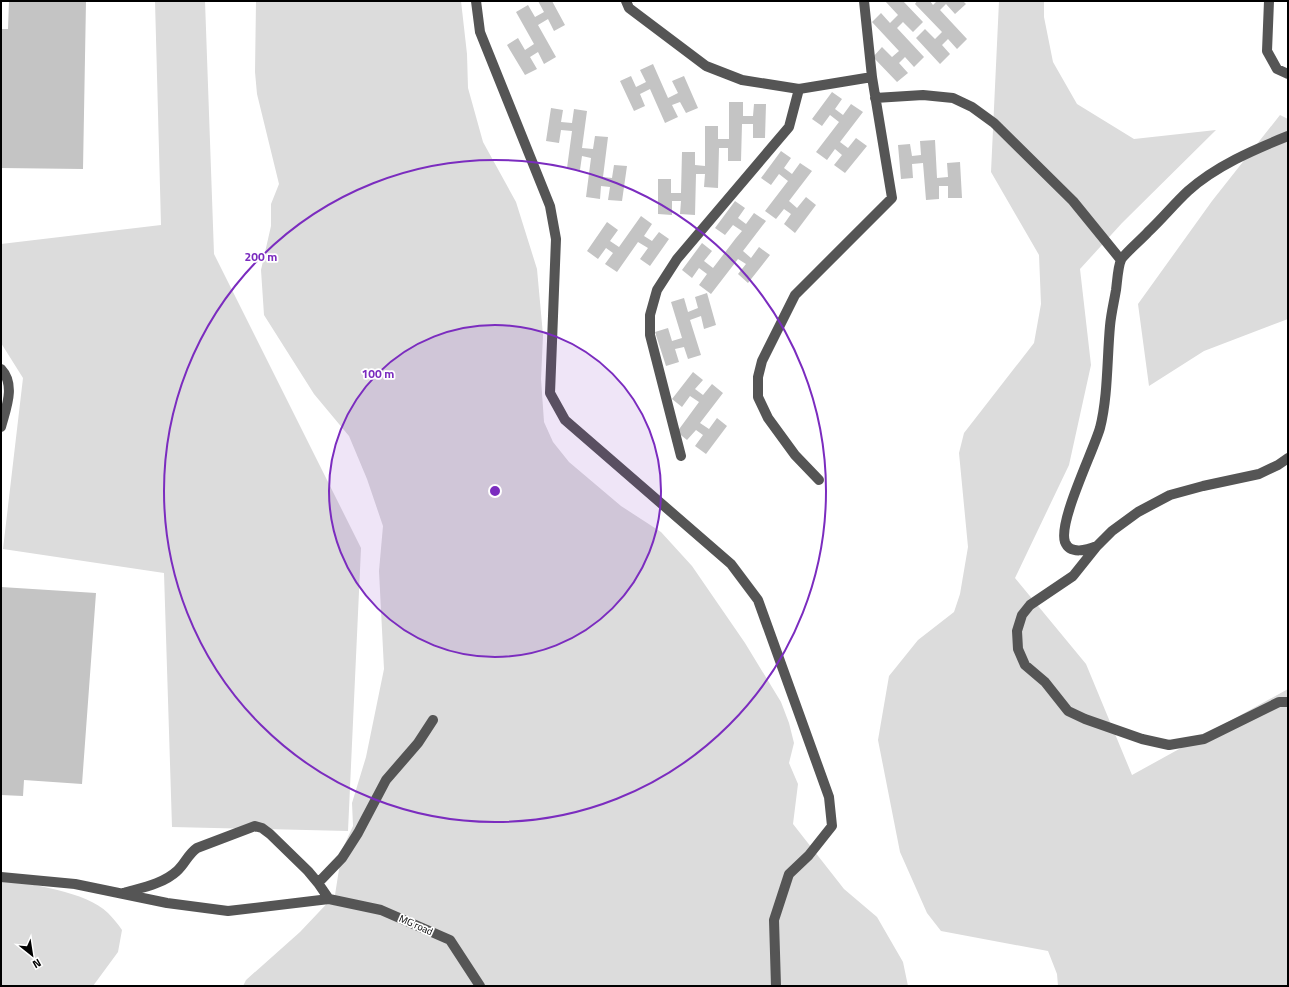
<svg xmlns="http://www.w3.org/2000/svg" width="1289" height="987" viewBox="0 0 1289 987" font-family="'Titillium Web',sans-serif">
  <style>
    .green { fill: #dcdcdc }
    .building { fill: #c4c4c4 }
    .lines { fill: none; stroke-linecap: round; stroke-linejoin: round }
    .minor { stroke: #555; stroke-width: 10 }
    .ring { fill: none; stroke: #7b2cbf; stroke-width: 2 }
    .labels { text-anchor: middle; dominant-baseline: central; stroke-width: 3.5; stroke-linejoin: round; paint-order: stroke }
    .street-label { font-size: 10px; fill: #000; stroke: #fff }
    .centre { fill: #7b2cbf; stroke: #fff; stroke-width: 2 }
    .ring-label { font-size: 12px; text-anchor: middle; font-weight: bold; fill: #7b2cbf; stroke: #fff; stroke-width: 3.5; stroke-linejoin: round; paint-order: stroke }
  </style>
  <rect width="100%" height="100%" fill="#fff"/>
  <path class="green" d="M 155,1 L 205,1 L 214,254 L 361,548 L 348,831 L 172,827 L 164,573 L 3,549 L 23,378 L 1,343 L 1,244 L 161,225 Z
    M 256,1 L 461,1 L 467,54 L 468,88 L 483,142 L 516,202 L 537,269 L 543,335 L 541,379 L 544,422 L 553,442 L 569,462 L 621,506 L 661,532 L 692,566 L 745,643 L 781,702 L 789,723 L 794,743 L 789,763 L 798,784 L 793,824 L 844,889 L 877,917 L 903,962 L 908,986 L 243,986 L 246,980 L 300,932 L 335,895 L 342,850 L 353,826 L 352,803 L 366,757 L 384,669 L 379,571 L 383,526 L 367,479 L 349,436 L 314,394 L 264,315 L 261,270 L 271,226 L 271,204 L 279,184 L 257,94 L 255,72 Z
    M 999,1 L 1044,1 L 1044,17 L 1053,62 L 1077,104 L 1134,139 L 1216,130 L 1122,223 L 1080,269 L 1091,365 L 1069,465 L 1015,578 L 1086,664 L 1132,775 L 1288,689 L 1288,986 L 1058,986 L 1057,974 L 1048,951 L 941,931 L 927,913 L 900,852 L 878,740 L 889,676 L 918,640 L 954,612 L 960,594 L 968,547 L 959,453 L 964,433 L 1034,343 L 1041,304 L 1039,255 L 991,172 Z
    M 1280,115 L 1288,119 L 1288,319 L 1204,351 L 1149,386 L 1138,304 L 1212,201 Z
    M 1,879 C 31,885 86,891 108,913 C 113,918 118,924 122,930 L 118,952 L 93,986 L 1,986 Z"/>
  <path class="building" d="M 9,1 L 86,1 L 83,169 L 1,168 L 1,29 L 8,29 Z
    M 538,1 L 552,1 L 565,25 L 554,31 L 548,19 L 538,25 L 556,57 L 544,64 L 538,52 L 530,57 L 537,69 L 525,75 L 507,45 L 518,38 L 525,50 L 534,44 L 516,12 L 528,5 L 535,17 L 544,12 Z
    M 885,1 L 903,1 L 923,22 L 913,32 L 903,22 L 897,28 L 924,57 L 914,67 L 905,57 L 899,63 L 908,73 L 897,82 L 873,57 L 882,47 L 892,57 L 899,51 L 872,22 L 881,13 L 890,23 L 898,15 Z
    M 917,1 L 930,1 L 933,5 L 937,1 L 963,1 L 966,4 L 955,14 L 946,4 L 940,10 L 967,39 L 957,49 L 948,39 L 942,45 L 950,54 L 940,64 L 916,38 L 925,29 L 935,39 L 942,32 L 915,4 Z
    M 653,64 L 668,98 L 678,93 L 672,81 L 684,76 L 698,108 L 686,113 L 680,102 L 672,105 L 678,117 L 665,123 L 650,89 L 640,94 L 645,106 L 634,111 L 620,81 L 631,76 L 636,87 L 646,82 L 640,70 Z
    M 832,92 L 842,99 L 835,109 L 843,115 L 851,104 L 863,112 L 840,142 L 848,148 L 856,138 L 867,146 L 845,173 L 834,165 L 842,155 L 835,149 L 827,160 L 816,152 L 839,122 L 830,115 L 822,126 L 812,119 Z
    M 729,102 L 743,102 L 743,116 L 753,116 L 754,104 L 766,104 L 765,138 L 753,138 L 753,124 L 742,124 L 741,161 L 728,161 L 728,148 L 719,148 L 718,188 L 704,187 L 705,174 L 696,174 L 695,215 L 680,214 L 681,201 L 672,201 L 672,215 L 658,214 L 658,179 L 671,179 L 671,193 L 681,193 L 682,152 L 695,152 L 695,165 L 705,166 L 705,126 L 718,126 L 718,139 L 729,139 Z
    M 551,108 L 563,110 L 561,122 L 572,123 L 574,109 L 587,111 L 582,148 L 593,149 L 595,136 L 608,137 L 603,177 L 612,178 L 614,165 L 627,166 L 622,201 L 608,200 L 610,187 L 601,186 L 600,199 L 586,197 L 591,158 L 582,156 L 580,170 L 567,168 L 572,131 L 561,130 L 559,143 L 546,141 Z
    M 935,140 L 937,178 L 948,177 L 947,163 L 960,162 L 962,198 L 948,198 L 948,186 L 939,186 L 939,199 L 926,200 L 923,163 L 912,164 L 913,178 L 901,179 L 898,145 L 910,144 L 912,156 L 921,155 L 920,141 Z
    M 781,151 L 791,158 L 784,168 L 792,174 L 800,163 L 812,171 L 789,201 L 797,208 L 806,197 L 816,205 L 795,233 L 784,224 L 791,214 L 784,209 L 776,219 L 765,211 L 788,181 L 779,174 L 771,185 L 761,178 Z
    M 735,201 L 745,208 L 738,218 L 746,224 L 754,213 L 766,221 L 743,251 L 751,258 L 759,247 L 770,255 L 748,283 L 738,274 L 746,264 L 738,259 L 711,294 L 699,285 L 707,274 L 699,268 L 692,278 L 682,270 L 702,243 L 712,251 L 704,261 L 713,268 L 736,238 L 742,231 L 733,225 L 725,235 L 715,228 Z
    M 641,216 L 652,224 L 644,236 L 652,241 L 659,232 L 669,239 L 650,266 L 640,259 L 648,248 L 638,242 L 617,272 L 605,264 L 613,253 L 606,248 L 598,259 L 587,251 L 607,222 L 618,230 L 610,241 L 619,247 Z
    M 707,293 L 716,325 L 704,329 L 701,316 L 690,320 L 701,355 L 688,359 L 684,347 L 675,349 L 679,362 L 666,366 L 655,332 L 668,328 L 672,341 L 682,338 L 671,302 L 684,298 L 688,312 L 698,308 L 695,297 Z
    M 693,372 L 703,380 L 695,389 L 703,395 L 712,384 L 723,393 L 700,423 L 709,429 L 717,418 L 727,426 L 706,454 L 695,446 L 703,435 L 696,430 L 687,440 L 677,432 L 699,402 L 690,396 L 682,407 L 672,399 Z
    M 1,587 L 96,593 L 82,784 L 24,780 L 23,796 L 1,795 Z"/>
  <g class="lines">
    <path class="minor" d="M 476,1 L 480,32 L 550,206 L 556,239 L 550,393 L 565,420 L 731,564 L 758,600 L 829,797 L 832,826 L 809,855 L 789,874 L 774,920 L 776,986
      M 626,1 L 629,8 L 706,66 L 742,80 L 799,89 L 872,77
      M 1269,1 L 1267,51 L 1277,69 L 1288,74
      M 875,98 L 923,95 L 953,98 L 972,107 L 994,123 L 1073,201 L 1121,260
      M 1,369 C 16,385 6,408 1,427
      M 681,456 L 650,335 L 650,315 L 657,290 L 677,259 L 789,127 L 799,89
      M 1288,458 L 1278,465 L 1259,474 L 1203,486 L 1170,495 L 1138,512 L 1112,531 L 1097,546 L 1073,576 L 1030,605 L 1022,615 L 1017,631 L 1018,649 L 1025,665 L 1045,682 L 1068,711 L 1085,719 L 1142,739 L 1169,745 L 1204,739 L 1279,702 L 1288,702
      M 819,480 L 795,455 L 768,418 L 758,397 L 758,377 L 762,361 L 795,295 L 892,198 L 872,77 L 864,1
      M 1097,546 C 1087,550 1070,555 1065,542 C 1058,522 1093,452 1100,428 C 1108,397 1107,358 1110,326 C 1111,314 1114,302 1116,290 C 1117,283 1118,266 1121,260 C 1123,255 1143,238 1148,232 C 1162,219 1174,204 1188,191 C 1216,166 1253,150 1288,136
      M 1,877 L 75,884 L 167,903 L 228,911 L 329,899 L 381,910 L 450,940 L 480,986
      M 318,883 L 342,858 L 358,833 L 386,780 L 418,743 L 433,720
      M 124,893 C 141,888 163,884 177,871 C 185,864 188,854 197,848 L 255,826 L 262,828 L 270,834 L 308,871 L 318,883 L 329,899"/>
  </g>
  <circle cx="495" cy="491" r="166" fill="#7b2cbf" fill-opacity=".12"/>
  <g class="ring">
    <circle cx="495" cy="491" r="166"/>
    <circle cx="495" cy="491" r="331"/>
  </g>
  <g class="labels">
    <g class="street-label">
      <text transform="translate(416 925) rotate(24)">MG road</text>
    </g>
  </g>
  <circle cx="495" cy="491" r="6" class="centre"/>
  <g class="ring-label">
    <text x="261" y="261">200 m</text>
    <text x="378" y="378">100 m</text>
  </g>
  <rect width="1289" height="987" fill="none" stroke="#000000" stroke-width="4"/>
  <g transform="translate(32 955) rotate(150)" stroke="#ffffff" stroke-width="3" paint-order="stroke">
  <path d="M0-3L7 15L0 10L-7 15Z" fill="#000000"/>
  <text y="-6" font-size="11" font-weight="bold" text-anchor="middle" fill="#000000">N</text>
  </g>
</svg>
